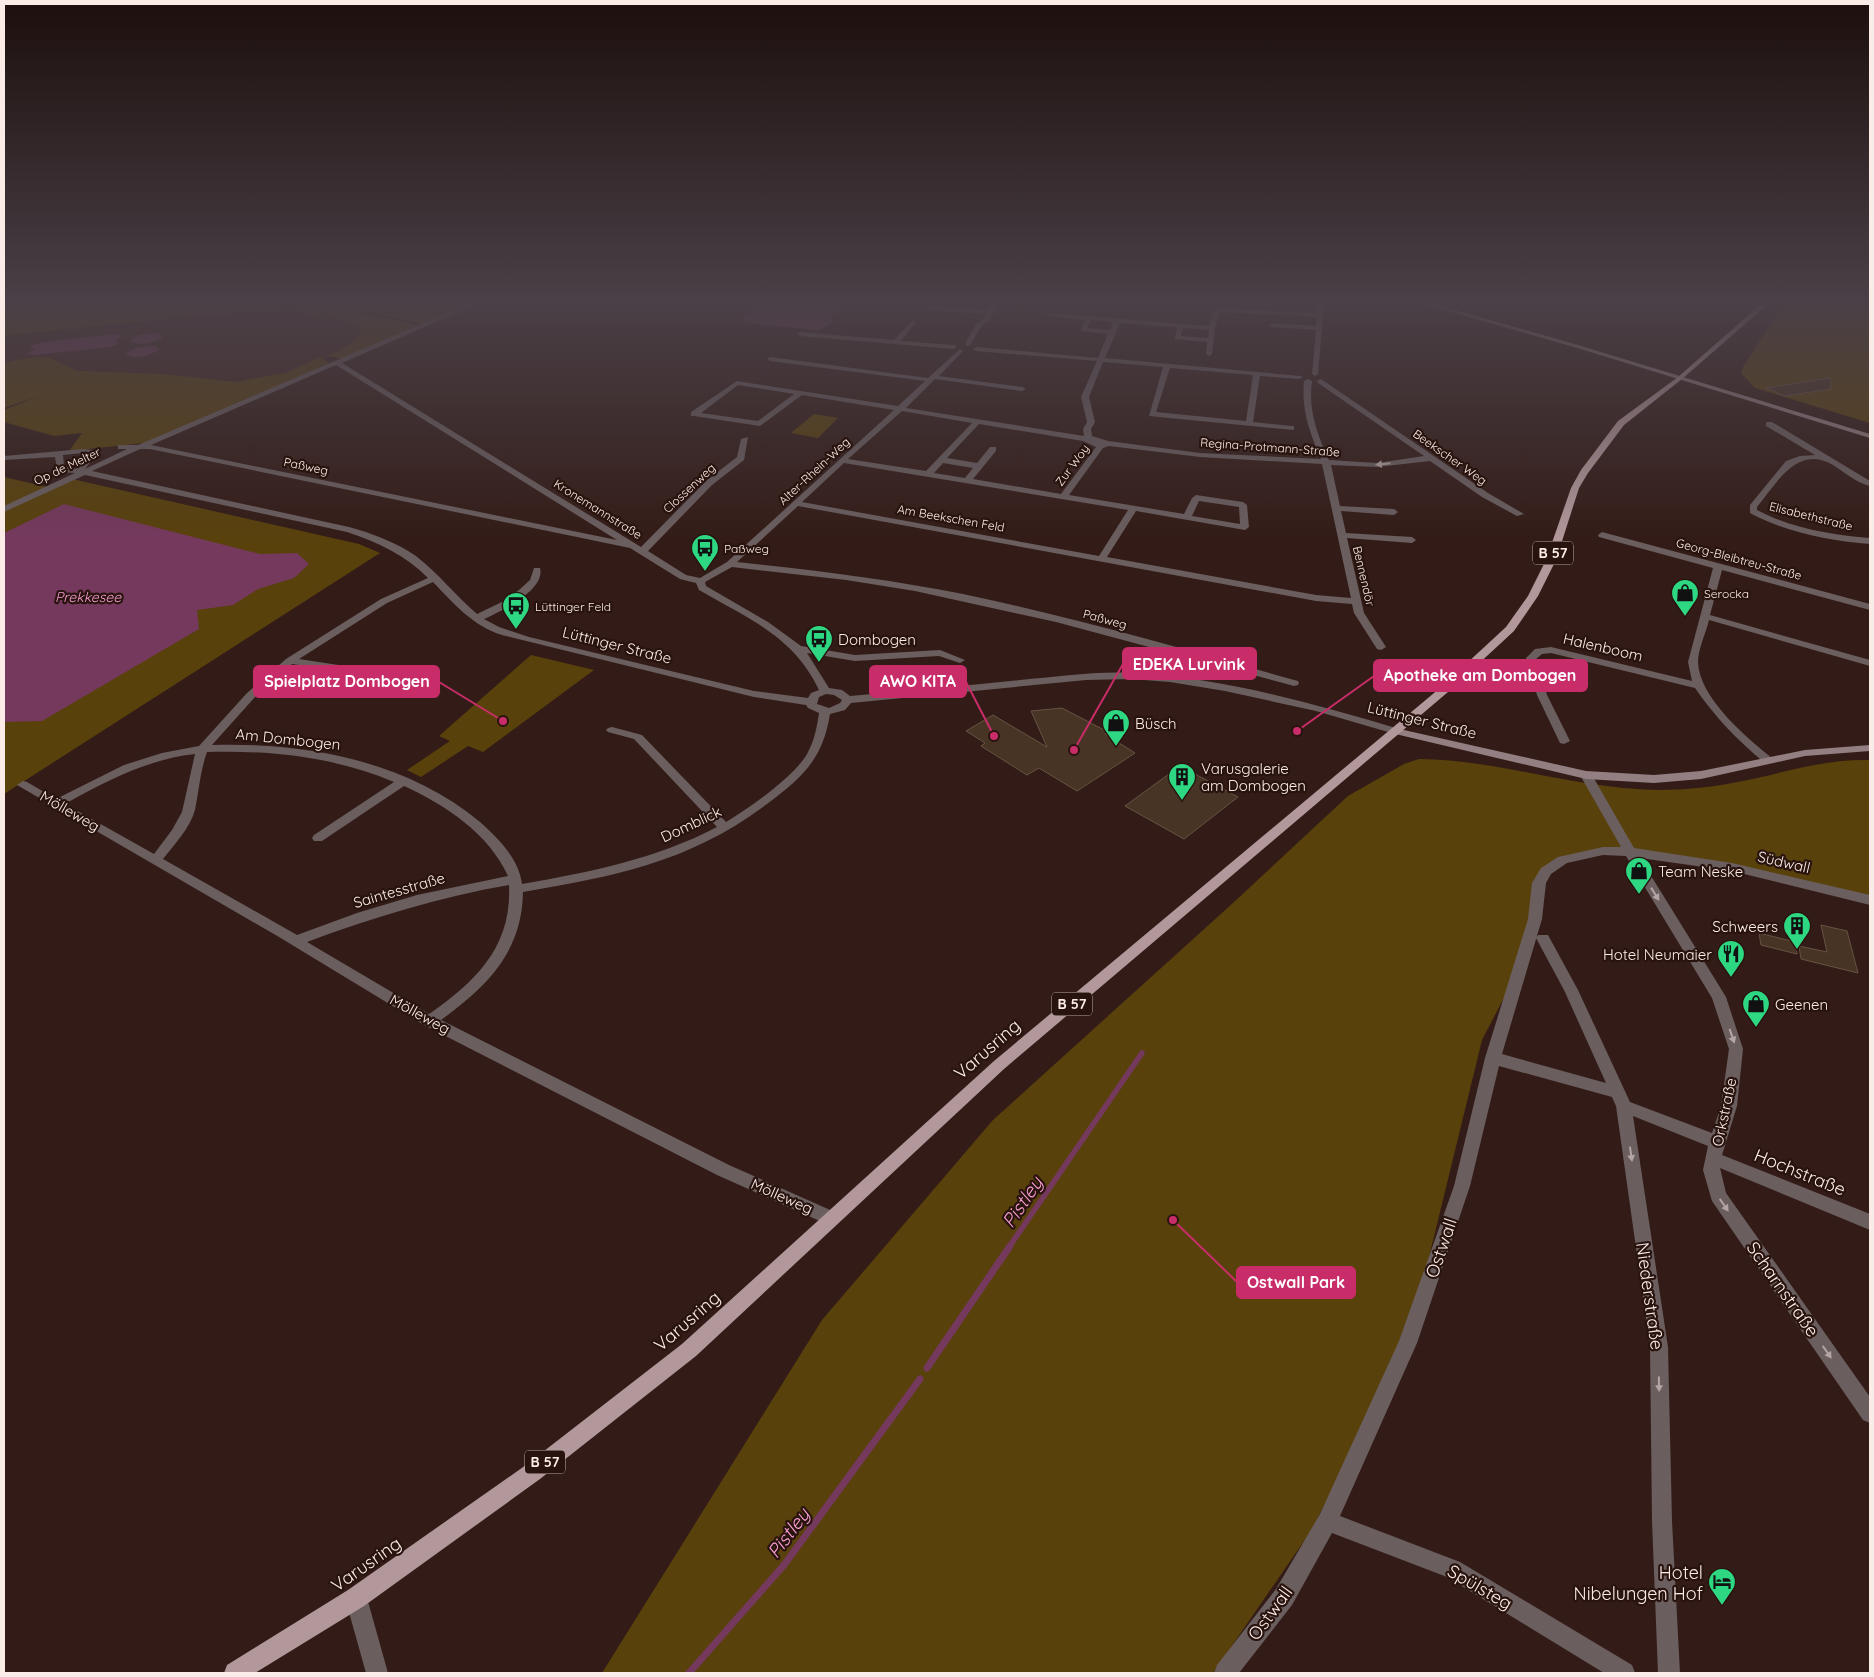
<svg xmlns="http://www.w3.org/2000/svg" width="1874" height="1677" viewBox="0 0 1874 1677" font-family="Quicksand,sans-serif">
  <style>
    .built { fill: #42251e }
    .green { fill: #59410c }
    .water { fill: #75395d }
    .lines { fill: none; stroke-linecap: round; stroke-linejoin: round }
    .stream-far1 { stroke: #75395d; stroke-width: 5.5 }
    .stream { stroke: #75395d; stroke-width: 7 }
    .building { fill: #483425; stroke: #675243 }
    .street { fill: #6a5e5f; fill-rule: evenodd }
    .secondary { fill: #937e81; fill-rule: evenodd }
    .primary { fill: #b2989b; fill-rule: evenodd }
    .oneway { fill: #b3a5a4 }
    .labels { text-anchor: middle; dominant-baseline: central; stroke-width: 4.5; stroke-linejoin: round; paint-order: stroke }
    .far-street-label { font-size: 12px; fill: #fcece8; stroke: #28130e }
    .far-poi-label { font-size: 12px; fill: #fcece8; stroke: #28130e; text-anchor: start }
    .shield { fill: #28130e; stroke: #bcaba7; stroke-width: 1 }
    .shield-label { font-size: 14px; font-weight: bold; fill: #fcece8 }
    .far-water-label { font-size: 14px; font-style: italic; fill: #fb9fd4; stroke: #28130e }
    .poi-label { font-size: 15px; fill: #fcece8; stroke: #28130e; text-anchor: start }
    .street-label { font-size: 15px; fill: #fcece8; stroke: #28130e }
    .near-street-label { font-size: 18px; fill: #fcece8; stroke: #28130e }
    .near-poi-label { font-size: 18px; fill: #fcece8; stroke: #28130e; text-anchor: end }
    .near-water-label { font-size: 19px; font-style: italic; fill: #fb9fd4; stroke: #28130e }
    .leader { fill: none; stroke: #c82d69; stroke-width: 2 }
    .callout-dot { fill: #c82d69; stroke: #28130e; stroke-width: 2 }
    .callout { fill: #c82d69; stroke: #c82d69; stroke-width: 2 }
    .callout-label { font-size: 16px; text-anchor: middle; font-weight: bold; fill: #fff }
  </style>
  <rect width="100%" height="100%" fill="#331c17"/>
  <path class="built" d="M 299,305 L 327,305 L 417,325 L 327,358 L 265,393 L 4,387 L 4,337 Z"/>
  <path class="green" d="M 4,305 L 327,305 L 417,325 L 416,327 L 343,359 L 328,356 C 338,351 358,342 361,330 L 358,326 L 336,317 C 323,322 314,316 303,309 L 295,311 L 293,306 L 4,336 Z
    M 335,305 L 447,305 L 462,308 L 423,324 Z
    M 1783,305 L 1870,305 L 1870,423 L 1755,388 L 1741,373 L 1743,367 Z
    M 48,357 L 77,371 L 165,374 L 235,382 L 285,373 L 321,357 L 331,365 L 144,443 L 69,451 L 82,433 L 54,436 L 4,422 L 4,410 L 39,396 L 4,408 L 4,363 L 25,358 Z
    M 814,414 L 838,418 L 818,438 L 791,433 Z
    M 4,477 L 47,487 L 4,507 Z
    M 72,479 L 359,544 L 380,553 L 4,794 L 4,511 Z
    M 531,655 L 594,670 L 483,752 L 468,746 L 421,777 L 407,770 L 450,741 L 439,736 Z
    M 1419,759 C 1500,760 1576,789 1657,790 C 1686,790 1715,787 1743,781 C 1788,772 1823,759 1870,760 L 1870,900 L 1732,867 L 1630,852 L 1583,855 L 1546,871 L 1521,965 L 1482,1040 L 1408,1343 L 1311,1531 L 1213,1673 L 602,1673 L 822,1320 L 993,1120 L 1233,903 L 1348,796 L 1404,764 Z"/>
  <path class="water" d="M 755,305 L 846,305 L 838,307 L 842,311 L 831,317 L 832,323 L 819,330 L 746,323 L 742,318 Z
    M 158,333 L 163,337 C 154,343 139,346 130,341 L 139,335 Z
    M 115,334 L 123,336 L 116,340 L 118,344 L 110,347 L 34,355 L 27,354 L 34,349 L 31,348 L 33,345 L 43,342 Z
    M 154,346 L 159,349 L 158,350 C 149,356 135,360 125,354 L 135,348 Z
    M 64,504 L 260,554 L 297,553 L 309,564 L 294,578 L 258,589 L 233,605 L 197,610 L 199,629 L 42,721 L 4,722 L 4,533 Z"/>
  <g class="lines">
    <path class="stream-far1" d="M 1009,1247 L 1142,1053"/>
    <path class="stream" d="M 927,1368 L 1010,1246
      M 689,1673 L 784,1565 L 920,1379"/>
  </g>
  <path class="building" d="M 1830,378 L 1831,389 L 1785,396 L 1766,388 Z
    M 1062,708 L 1108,732 L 1105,734 L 1135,753 L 1077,791 L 1039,768 L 1027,775 L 981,746 L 985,743 L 966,731 L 993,715 L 1047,747 L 1031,711 Z
    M 1180,766 L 1238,797 L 1184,839 L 1125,806 Z
    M 1821,925 L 1847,931 L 1858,973 L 1801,959 L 1799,946 L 1827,952 Z
    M 1759,933 L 1795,942 L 1797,954 L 1761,945 Z"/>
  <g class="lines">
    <path class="street" d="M 466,305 L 475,305 L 342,363 L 641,547 L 706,481 L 737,457 L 741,439 L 748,437 L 744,460 L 712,485 L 648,551 L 686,575 L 700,578 L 727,562 L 894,410 L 802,395 L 760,426 L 694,416 L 691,416 L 691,412 L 737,381 L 898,406 L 925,381 L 770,361 L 767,359 L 770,357 L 928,378 L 960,349 L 963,351 L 962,352 L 939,376 L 1022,387 L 1026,389 L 1022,391 L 935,379 L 906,408 L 1084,436 L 1083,429 L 1087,422 L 1081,397 L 1097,361 L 976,351 L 973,349 L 976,347 L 1098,358 L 1108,334 L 1081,331 L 1085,320 L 1047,316 L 1046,315 L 1049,313 L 1209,326 L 1214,310 L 1217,308 L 1317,313 L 1318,305 L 1324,305 L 1318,374 L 1315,376 L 1312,374 L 1316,330 L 1272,327 L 1269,325 L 1272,323 L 1316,326 L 1317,317 L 1220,312 L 1215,328 L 1212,354 L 1209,356 L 1206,354 L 1207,342 L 1175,339 L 1177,327 L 1120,323 L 1105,358 L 1301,376 L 1303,377 L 1299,379 L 1260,376 L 1253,422 L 1291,426 L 1294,426 L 1294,430 L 1149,416 L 1163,367 L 1103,362 L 1089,397 L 1095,422 L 1091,429 L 1092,436 L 1108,441 L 1200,453 L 1321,459 C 1310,433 1301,410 1304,381 L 1308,379 L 1312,381 C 1308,410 1317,434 1329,460 L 1377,463 L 1424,456 L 1318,383 L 1317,381 L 1321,379 L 1488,493 L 1524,514 L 1517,516 L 1482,497 L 1430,461 L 1377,467 L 1331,465 L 1340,506 L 1394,509 L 1398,512 L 1394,515 L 1341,511 L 1346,533 L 1412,537 L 1416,540 L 1412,543 L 1347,538 L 1364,613 L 1386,647 L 1381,650 L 1377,649 L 1354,613 L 1352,604 L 1316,601 L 798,506 L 737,562 C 813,570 888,579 963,594 C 1076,618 1187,650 1298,681 L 1299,683 L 1298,685 L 1294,686 L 1056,622 L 915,591 L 846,580 L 732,567 L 705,582 L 706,586 L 768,622 L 801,646 L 855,655 L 940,650 L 965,660 L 960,663 L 939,656 L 855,661 L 807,653 L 829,688 L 842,690 L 850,696 C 906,691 963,686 1020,680 C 1057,677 1095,671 1133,673 C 1223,678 1313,703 1399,729 L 1401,731 L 1395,734 L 1316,711 L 1225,691 L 1170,682 L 1131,679 L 1086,680 L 851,703 L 845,710 L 830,714 C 823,759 802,778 767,804 C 690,862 616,876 523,892 C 522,953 486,987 441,1020 L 729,1165 L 837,1213 L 839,1218 L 837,1223 L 831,1226 L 717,1175 L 424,1025 L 279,937 L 17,785 L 23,781 L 27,782 L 56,799 L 124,765 L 162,753 L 199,746 L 247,693 L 286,659 L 381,599 L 428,578 C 405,555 378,542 347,532 L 85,475 L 4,512 L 4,506 L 75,473 L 61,472 L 57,469 L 55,457 L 4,460 L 4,456 L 83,449 L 93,450 L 96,455 L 85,469 L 127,449 L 118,449 L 118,445 L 138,445 ZM 1091,320 L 1113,322 L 1110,330 L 1087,328 ZM 1183,328 L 1209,330 L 1208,338 L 1181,336 ZM 336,365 L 617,540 L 151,445 ZM 1170,368 L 1253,375 L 1246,421 L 1156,412 ZM 738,385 L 794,394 L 758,421 L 701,413 ZM 902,411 L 972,423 L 926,471 L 848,459 ZM 979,424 L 1083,441 L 1096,447 L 1061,494 L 973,479 L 996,451 L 996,447 L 990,447 L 977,463 L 947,458 ZM 1109,446 L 1200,457 L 1322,464 L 1351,598 L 1316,595 L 1107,557 L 1136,511 L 1245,530 L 1249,527 L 1247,505 L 1243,502 L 1196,495 L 1192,498 L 1184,514 L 1069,495 L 1103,448 ZM 140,449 L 150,449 L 630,548 L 680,579 L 696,583 L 699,590 C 747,618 794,636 819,690 L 811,693 L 808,698 L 754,691 L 529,637 L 499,627 L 484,619 C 500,612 546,590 540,568 L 534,568 L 530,580 L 519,590 L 504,601 L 477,614 C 456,596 438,573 416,556 C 397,543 372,533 349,527 L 92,471 ZM 83,453 L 88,455 L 76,469 L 64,466 L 63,455 ZM 844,463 L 1128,510 L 1099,556 L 802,502 ZM 943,463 L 973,468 L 965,478 L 934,473 ZM 1199,501 L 1239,507 L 1240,524 L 1192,516 ZM 433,582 C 454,604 473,626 502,635 L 754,697 L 806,705 L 808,708 L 819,713 C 817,727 814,742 807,754 C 793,778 750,807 726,822 L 642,735 L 612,727 L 608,728 L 606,730 L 608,732 L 634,739 L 717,827 C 656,859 590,872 522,884 C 519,859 498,838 480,822 C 407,761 306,742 212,745 L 255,697 L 292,664 L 397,680 L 436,677 L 437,675 L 432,672 L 397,674 L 299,659 L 387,603 ZM 826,694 L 834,695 L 842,700 L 840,703 L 829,708 L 817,704 L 819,697 ZM 207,752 C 271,750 335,757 394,782 L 314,835 L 312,838 L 314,841 L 322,841 L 404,786 C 447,806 488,833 508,876 L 417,895 L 357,913 L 297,935 L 163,859 C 174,845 190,828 195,810 C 199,791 200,771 207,752 ZM 195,754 L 182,812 L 172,830 L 154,854 L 65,804 C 106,781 148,759 195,754 ZM 509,885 C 512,947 476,981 429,1014 L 307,942 C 374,917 440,897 509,885 Z
      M 990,305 L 996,305 L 989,321 L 981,326 L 971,344 L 968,346 L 965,344 L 976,324 L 983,320 L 986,314 L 929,310 L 926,308 L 929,306 L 988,310 Z
      M 913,320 L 916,322 L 901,341 L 954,345 L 957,347 L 954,349 L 800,336 L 797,334 L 800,332 L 894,340 Z
      M 1766,422 L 1772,422 L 1870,481 L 1870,486 C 1857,483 1844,472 1833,465 C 1797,444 1777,483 1757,507 L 1757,510 C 1791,528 1832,535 1870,538 L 1870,544 C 1831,541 1785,532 1750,513 L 1750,505 L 1786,461 L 1800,456 L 1815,455 L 1766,426 Z
      M 1602,532 L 1870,604 L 1870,610 L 1722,570 L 1710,615 L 1870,660 L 1870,666 L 1709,620 C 1706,633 1698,649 1698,662 C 1699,698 1747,738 1773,759 L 1775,761 L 1773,763 L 1765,763 C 1738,741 1715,717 1695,688 L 1551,653 L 1542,654 L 1536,659 L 1547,695 L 1570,741 L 1564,744 L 1560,743 L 1537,695 L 1526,658 L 1535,649 L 1551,647 L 1692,681 L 1688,662 L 1713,568 L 1599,537 L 1598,535 Z
      M 1586,771 L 1592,775 L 1634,848 L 1732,863 L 1870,895 L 1870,905 L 1732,871 L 1640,858 L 1726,997 L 1743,1049 L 1737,1106 L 1722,1155 L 1870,1214 L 1870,1230 L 1720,1168 L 1726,1193 L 1870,1397 L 1870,1423 L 1863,1420 L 1712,1201 L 1703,1170 L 1708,1146 L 1633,1116 L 1668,1347 L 1672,1521 L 1680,1673 L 1658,1673 L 1652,1521 L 1650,1347 L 1616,1106 L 1612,1097 L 1499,1066 L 1470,1186 L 1417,1343 L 1340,1516 L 1460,1562 L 1632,1665 L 1635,1673 L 1604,1673 L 1447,1577 L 1332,1533 L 1292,1605 L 1239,1673 L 1214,1673 L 1217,1665 L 1276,1589 L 1320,1514 L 1399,1341 L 1454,1186 L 1485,1058 L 1528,919 L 1532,883 L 1541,868 L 1558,857 L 1603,847 L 1621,847 L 1580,775 ZM 1603,855 L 1626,856 L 1712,998 L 1729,1049 L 1721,1106 L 1712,1133 L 1630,1102 L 1578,990 L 1548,935 L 1538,935 L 1536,938 L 1564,990 L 1606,1083 L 1502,1054 L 1542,919 L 1546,883 L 1551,874 L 1567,863 Z
      M 356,1587 L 364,1590 L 367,1598 L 388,1673 L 366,1673 L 345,1598 L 348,1590 Z"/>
    <path class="secondary" d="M 1427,305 L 1438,305 L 1578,345 L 1870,434 L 1870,438 L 1574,347 Z
      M 1395,728 L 1586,771 L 1654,775 L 1701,771 L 1805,750 L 1870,745 L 1870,751 L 1805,756 L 1701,779 L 1654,783 L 1586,779 L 1391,733 L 1389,731 Z"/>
    <path class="primary" d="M 1760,305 L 1767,305 L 1682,379 L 1624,425 L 1588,473 L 1579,488 L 1556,560 L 1538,596 L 1514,631 L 1448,692 L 1004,1069 L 696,1356 L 540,1479 L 364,1606 L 255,1673 L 224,1673 L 227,1665 L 348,1590 L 526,1465 L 682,1344 L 994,1061 L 1440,688 L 1506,627 L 1528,596 L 1546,560 L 1571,488 L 1581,470 L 1618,421 L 1678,377 Z"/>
  </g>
  <defs><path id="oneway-solid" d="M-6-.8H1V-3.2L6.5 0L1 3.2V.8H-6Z" transform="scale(1.25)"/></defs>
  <g class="oneway">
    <use href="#oneway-solid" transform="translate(1383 464) rotate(174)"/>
    <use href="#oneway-solid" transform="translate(1655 894) rotate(58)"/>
    <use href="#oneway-solid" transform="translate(1732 1036) rotate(71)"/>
    <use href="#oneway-solid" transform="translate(1631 1154) rotate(82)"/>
    <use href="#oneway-solid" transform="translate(1724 1205) rotate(55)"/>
    <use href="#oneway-solid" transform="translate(1827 1352) rotate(55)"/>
    <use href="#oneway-solid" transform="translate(1659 1384) rotate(89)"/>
  </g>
  <linearGradient id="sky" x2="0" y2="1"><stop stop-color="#1c0f0d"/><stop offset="0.56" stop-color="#4a4047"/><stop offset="1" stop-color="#4a4047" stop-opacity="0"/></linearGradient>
  <rect width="1874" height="540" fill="url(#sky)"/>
  <defs>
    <symbol id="bus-pin" viewBox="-11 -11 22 30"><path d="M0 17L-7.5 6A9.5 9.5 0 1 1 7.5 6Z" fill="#2ed883" stroke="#28130e"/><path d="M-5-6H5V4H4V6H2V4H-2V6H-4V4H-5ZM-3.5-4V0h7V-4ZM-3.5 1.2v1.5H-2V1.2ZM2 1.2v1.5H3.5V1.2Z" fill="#111"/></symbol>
    <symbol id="shop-pin" viewBox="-11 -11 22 30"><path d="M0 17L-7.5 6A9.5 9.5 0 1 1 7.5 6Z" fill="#2ed883" stroke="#28130e"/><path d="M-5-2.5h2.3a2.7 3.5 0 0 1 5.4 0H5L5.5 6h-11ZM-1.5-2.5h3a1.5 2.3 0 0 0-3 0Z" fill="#111"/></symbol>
    <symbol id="building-pin" viewBox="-11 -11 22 30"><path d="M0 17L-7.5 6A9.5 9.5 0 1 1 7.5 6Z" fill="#2ed883" stroke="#28130e"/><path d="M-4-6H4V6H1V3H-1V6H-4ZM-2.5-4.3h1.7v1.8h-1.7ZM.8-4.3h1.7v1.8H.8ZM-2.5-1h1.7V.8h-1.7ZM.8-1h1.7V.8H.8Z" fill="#111"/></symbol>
    <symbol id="restaurant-pin" viewBox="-11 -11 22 30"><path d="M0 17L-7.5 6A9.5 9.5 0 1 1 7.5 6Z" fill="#2ed883" stroke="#28130e"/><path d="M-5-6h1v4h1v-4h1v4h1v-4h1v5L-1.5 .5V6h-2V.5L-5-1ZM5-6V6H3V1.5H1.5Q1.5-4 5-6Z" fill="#111"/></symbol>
    <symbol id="hotel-pin" viewBox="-11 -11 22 30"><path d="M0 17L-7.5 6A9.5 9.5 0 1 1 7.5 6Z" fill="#2ed883" stroke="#28130e"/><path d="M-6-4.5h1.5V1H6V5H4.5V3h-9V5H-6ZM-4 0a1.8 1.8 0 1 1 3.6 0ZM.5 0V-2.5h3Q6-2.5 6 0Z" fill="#111"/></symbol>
  </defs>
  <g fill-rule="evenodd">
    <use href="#bus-pin" x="689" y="532" width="32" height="43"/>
    <use href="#shop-pin" x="1669" y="577" width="32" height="43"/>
    <use href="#bus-pin" x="500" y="590" width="32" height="43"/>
    <use href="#bus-pin" x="803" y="623" width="32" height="43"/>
    <use href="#shop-pin" x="1100" y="707" width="32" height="43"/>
    <use href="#building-pin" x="1166" y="761" width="32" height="43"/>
    <use href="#shop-pin" x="1623" y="855" width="32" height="43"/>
    <use href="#building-pin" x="1781" y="910" width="32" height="43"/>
    <use href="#restaurant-pin" x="1715" y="938" width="32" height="43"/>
    <use href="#shop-pin" x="1740" y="988" width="32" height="43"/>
    <use href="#hotel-pin" x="1706" y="1566" width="32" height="43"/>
  </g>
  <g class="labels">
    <g class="far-street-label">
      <text transform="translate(1270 447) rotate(4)">Regina-Protmann-Straße</text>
      <text transform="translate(1450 457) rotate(35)">Beekscher Weg</text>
      <text transform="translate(1072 465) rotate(-54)">Zur Woy</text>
      <text transform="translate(67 466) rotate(-25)">Op de Melter</text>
      <text transform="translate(306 466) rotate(12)">Paßweg</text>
      <text transform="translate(814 471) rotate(-43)">Alter-Rhein-Weg</text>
      <text transform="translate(689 488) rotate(-43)">Clossenweg</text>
      <text transform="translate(598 509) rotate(32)">Kronemannstraße</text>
      <text transform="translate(1811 516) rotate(14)">Elisabethstraße</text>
      <text transform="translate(951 518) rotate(10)">Am Beekschen Feld</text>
      <text transform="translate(1739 559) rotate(15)">Georg-Bleibtreu-Straße</text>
      <text transform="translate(1364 576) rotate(77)">Bennendör</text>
      <text transform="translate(1105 619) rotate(15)">Paßweg</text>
    </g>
    <g class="far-poi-label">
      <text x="724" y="548">Paßweg</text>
      <text x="1704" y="593">Serocka</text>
      <text x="535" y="606">Lüttinger Feld</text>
    </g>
    <g class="shield">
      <rect x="1533" y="541.5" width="40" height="23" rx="4"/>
      <rect x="1052" y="992.5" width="40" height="23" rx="4"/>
      <rect x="525" y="1450.5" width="40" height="23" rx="4"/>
    </g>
    <g class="shield-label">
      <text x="1553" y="553">B 57</text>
      <text x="1072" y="1004">B 57</text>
      <text x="545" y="1462">B 57</text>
    </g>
    <g class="far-water-label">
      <text x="88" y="597">Prekkesee</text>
    </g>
    <g class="poi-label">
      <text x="838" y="639">Dombogen</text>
      <text x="1135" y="723">Büsch</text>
      <text x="1201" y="768">Varusgalerie<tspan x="1201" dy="17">am Dombogen</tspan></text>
      <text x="1658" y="871">Team Neske</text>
      <text x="1778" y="926" text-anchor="end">Schweers</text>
      <text x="1712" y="954" text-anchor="end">Hotel Neumaier</text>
      <text x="1775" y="1004">Geenen</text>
    </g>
    <g class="street-label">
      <text transform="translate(617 645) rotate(14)">Lüttinger Straße</text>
      <text transform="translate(1603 647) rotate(13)">Halenboom</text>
      <text transform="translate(1422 720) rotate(14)">Lüttinger Straße</text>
      <text transform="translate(288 739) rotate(6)">Am Dombogen</text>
      <text transform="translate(70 811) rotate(30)">Mölleweg</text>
      <text transform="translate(691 824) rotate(-25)">Domblick</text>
      <text transform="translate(1784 862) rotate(13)">Südwall</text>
      <text transform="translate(399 890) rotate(-16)">Saintesstraße</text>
      <text transform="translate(420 1014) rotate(29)">Mölleweg</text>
      <text transform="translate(1724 1112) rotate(-78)">Orkstraße</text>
      <text transform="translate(782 1196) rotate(24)">Mölleweg</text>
    </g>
    <g class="near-street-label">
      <text transform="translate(987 1049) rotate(-41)">Varusring</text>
      <text transform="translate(1800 1172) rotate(22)">Hochstraße</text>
      <text transform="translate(1441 1248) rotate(-71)">Ostwall</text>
      <text transform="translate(1783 1289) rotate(55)">Scharnstraße</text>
      <text transform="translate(1650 1296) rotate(82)">Niederstraße</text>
      <text transform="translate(687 1321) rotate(-41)">Varusring</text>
      <text transform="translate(366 1564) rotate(-35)">Varusring</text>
      <text transform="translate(1480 1587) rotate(30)">Spülsteg</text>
      <text transform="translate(1270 1613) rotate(-54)">Ostwall</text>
    </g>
    <g class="near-poi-label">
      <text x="1703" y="1572">Hotel<tspan x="1703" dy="21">Nibelungen Hof</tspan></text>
    </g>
    <g class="near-water-label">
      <text transform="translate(1022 1202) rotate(-56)">Pistley</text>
      <text transform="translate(788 1533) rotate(-53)">Pistley</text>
    </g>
  </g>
  <path class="leader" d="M1074 750L1123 664M1297 731L1374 676M503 721L439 682M994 736L966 682M1173 1220L1237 1282"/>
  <g class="callout-dot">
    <circle cx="1074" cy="750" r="5"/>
    <circle cx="1297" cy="731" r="5"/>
    <circle cx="503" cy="721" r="5"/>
    <circle cx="994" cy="736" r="5"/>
    <circle cx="1173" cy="1220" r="5"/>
  </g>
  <g class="callout">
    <rect x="1123" y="648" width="133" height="31" rx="5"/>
    <rect x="1374" y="660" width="213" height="31" rx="5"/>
    <rect x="254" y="666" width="185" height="31" rx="5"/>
    <rect x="870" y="666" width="96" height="31" rx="5"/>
    <rect x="1237" y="1267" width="118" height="31" rx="5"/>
  </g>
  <g class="callout-label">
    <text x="1189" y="670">EDEKA Lurvink</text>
    <text x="1480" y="681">Apotheke am Dombogen</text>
    <text x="347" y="687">Spielplatz Dombogen</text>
    <text x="918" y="687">AWO KITA</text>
    <text x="1296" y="1288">Ostwall Park</text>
  </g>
  <rect width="1874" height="1677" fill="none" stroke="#fcece8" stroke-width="10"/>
</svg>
